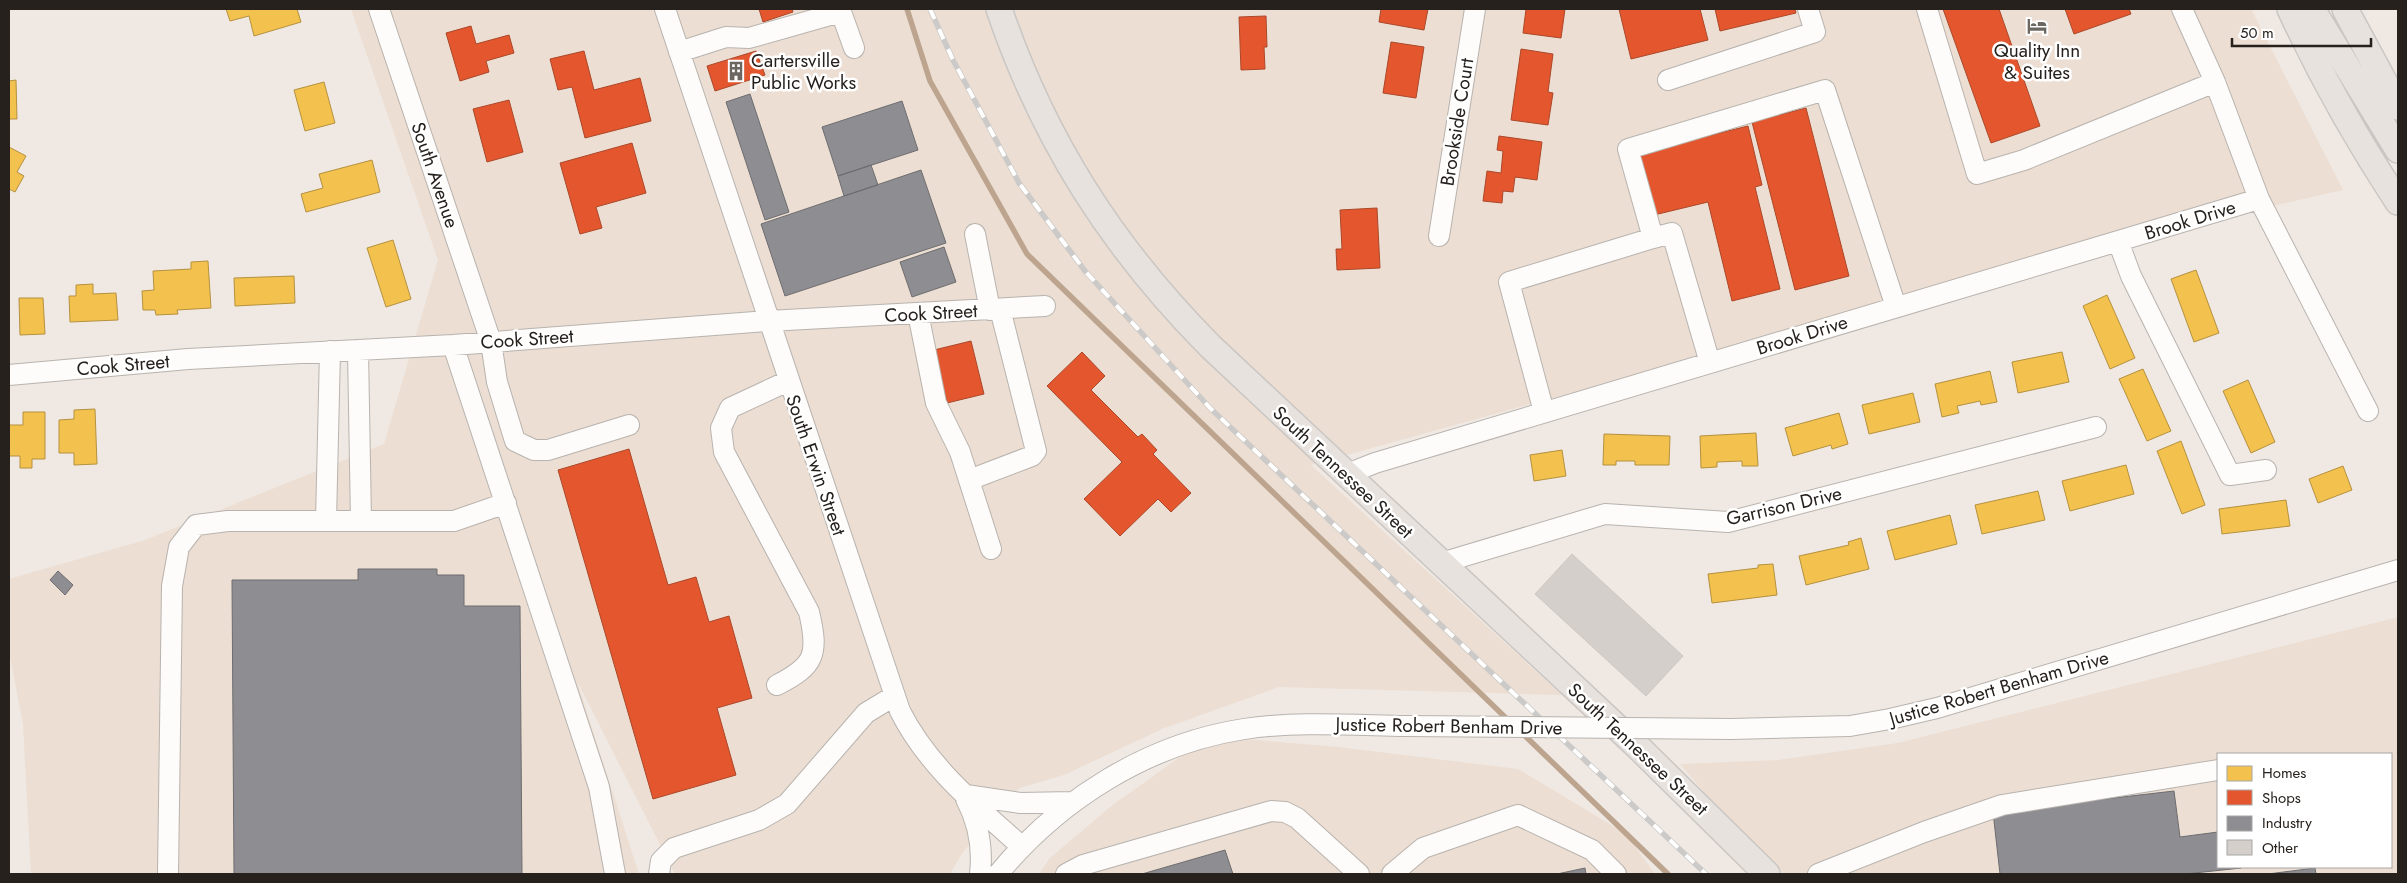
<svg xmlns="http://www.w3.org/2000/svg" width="2407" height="883" viewBox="0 0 2407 883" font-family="Jost,sans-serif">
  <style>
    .built { fill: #ecded2; fill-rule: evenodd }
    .homes { fill: #f2c14e; stroke: #b5913f }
    .shops { fill: #e4572e; stroke: #ab4729 }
    .industry { fill: #8d8d92; stroke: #6e6d6f }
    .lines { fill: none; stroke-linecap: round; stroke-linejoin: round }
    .stream { stroke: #bca48e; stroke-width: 5.5 }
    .building { fill: #d4cfca; stroke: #cdc7c3 }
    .minor-casing { stroke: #b8b3ae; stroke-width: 22 }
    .major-casing { stroke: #cac6c3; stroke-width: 28 }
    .minor { stroke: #fdfcfb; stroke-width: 20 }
    .major { stroke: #e7e2de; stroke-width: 25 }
    .rail-casing { stroke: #cbcac8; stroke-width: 5.5 }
    .rail { stroke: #fff; stroke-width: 4; stroke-dasharray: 11; stroke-linecap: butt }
    .minor-bridge-casing { stroke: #b8b3ae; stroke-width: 22; stroke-linecap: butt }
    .minor-bridge { stroke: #fdfcfb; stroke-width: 20 }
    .labels { text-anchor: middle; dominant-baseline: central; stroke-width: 5; stroke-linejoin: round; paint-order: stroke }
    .poi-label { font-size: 19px; fill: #26211d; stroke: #fff }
    .street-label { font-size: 19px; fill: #26211d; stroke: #fff }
  </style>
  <rect width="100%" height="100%" fill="#f0e9e3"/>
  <path class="built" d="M 351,9 L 2251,9 L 2343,190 L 2118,241 L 1311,465 L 1562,695 L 1279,687 L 1162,729 L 1064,775 L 1019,788 L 963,852 L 950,874 L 675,874 L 577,681 L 639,874 L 31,874 L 23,724 L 9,652 L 9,579 L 145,540 L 384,444 L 438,260 Z
    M 2398,617 L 2398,874 L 1774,874 L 1680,764 L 1778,760 L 1898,743 ZM 2218,754 L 2391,754 L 2391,867 L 2218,867 Z
    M 1209,736 L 1338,747 L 1518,769 L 1626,834 L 1655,874 L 1039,874 L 1049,859 L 1110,807 Z"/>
  <path class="homes" d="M 226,9 L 297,9 L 301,22 L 254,36 L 249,16 L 230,21 Z
    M 16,80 L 17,119 L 9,119 L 9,81 Z
    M 324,82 L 335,123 L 305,131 L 294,90 Z
    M 9,147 L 26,156 L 17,172 L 24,176 L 15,192 L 9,189 Z
    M 372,160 L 380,192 L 306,212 L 301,194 L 323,188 L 319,174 Z
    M 393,240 L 411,299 L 386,307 L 367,248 Z
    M 208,261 L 211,308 L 177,310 L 178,314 L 156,315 L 155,310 L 143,310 L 142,291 L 154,290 L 153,271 L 191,269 L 191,262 Z
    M 2196,270 L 2219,333 L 2194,342 L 2171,279 Z
    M 294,276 L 295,303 L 235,306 L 234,278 Z
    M 93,284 L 93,294 L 116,293 L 118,320 L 70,322 L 69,296 L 76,296 L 76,285 Z
    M 2107,295 L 2135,358 L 2110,369 L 2083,306 Z
    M 19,298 L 43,298 L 45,334 L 20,335 Z
    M 2062,352 L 2069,382 L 2018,393 L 2012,362 Z
    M 2143,369 L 2171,431 L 2147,441 L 2119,379 Z
    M 1990,371 L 1997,402 L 1981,405 L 1980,401 L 1957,406 L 1959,413 L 1942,417 L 1935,384 Z
    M 2248,380 L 2275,442 L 2251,453 L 2223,391 Z
    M 1913,393 L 1920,422 L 1869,434 L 1862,405 Z
    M 95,409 L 97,464 L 74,465 L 74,453 L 59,453 L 59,420 L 74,419 L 74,410 Z
    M 23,412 L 45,412 L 45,459 L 32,459 L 32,468 L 20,468 L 20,456 L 9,456 L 9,425 L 23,425 Z
    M 1839,413 L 1848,444 L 1832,449 L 1831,445 L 1793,456 L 1785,428 Z
    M 1756,433 L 1758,466 L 1742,466 L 1742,461 L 1717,462 L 1717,467 L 1701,468 L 1700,436 Z
    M 1604,434 L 1670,436 L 1669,465 L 1635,465 L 1635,461 L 1616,461 L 1616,465 L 1603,465 Z
    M 2181,441 L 2205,505 L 2182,514 L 2157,451 Z
    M 1562,450 L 1566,476 L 1534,481 L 1530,455 Z
    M 2126,465 L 2134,494 L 2070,511 L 2062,481 Z
    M 2343,466 L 2352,490 L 2318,503 L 2309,479 Z
    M 2038,491 L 2045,520 L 1982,534 L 1975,505 Z
    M 2286,500 L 2290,526 L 2222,534 L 2219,509 Z
    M 1950,515 L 1957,544 L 1895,560 L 1887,531 Z
    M 1861,538 L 1869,569 L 1806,585 L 1799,556 L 1849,545 L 1848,542 Z
    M 1773,564 L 1777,595 L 1712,603 L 1708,574 L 1758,568 L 1758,565 Z"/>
  <path class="shops" d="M 759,9 L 792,9 L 793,12 L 763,22 Z
    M 1381,9 L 1428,9 L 1424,30 L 1379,22 Z
    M 1526,9 L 1565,9 L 1561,38 L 1523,33 Z
    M 1619,9 L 1700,9 L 1708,40 L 1631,59 Z
    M 1715,9 L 1795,9 L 1796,13 L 1720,31 Z
    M 1943,9 L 1999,9 L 2040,126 L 1991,143 Z
    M 2065,9 L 2129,9 L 2131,14 L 2074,34 Z
    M 1266,16 L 1267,47 L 1264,47 L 1265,69 L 1241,70 L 1239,17 Z
    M 471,26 L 476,44 L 509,35 L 514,53 L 486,61 L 489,72 L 460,81 L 446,33 Z
    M 1391,42 L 1424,47 L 1416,98 L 1383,93 Z
    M 1521,49 L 1553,54 L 1548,92 L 1553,93 L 1548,125 L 1511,120 Z
    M 584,51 L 594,90 L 640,78 L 651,121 L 585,138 L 572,87 L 558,90 L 550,59 Z
    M 756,51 L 765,75 L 715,91 L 707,66 Z
    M 509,100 L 523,152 L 487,162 L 473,109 Z
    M 1806,108 L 1849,276 L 1795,290 L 1752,122 Z
    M 1748,126 L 1762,185 L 1755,187 L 1780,289 L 1732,301 L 1708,202 L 1654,215 L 1639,153 Z
    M 1499,136 L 1542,142 L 1537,180 L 1515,177 L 1513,192 L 1503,191 L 1502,203 L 1483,201 L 1487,171 L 1501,173 L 1503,151 L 1497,150 Z
    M 632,143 L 646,193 L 596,207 L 602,228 L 580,234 L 560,163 Z
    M 1377,208 L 1380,268 L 1337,270 L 1336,249 L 1342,249 L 1340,210 Z
    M 971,341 L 984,394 L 947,403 L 934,350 Z
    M 1082,352 L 1105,376 L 1091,390 L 1138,437 L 1142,434 L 1157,450 L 1153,454 L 1191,493 L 1171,512 L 1158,499 L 1120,536 L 1084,499 L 1122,462 L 1047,386 Z
    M 629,449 L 668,585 L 696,577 L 709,622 L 729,616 L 752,698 L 717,708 L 736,775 L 653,799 L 558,470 Z"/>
  <path class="industry" d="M 750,94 L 789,212 L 765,220 L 726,102 Z
    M 902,101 L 918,150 L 838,176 L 822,127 Z
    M 871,165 L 878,185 L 844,196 L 838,176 Z
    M 921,170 L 946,243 L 785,296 L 761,224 Z
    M 944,247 L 956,282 L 912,297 L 900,262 Z
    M 358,569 L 437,569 L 437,575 L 464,575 L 464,606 L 520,606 L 522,874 L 234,874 L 232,580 L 358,580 Z
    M 58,571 L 73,585 L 65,595 L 50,580 Z
    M 2174,791 L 2180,837 L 2218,832 L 2218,867 L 2241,868 L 2185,874 L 2000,874 L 1993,812 Z
    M 1225,850 L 1233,874 L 1142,874 Z
    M 1585,868 L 1586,874 L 1557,874 Z
    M 2315,868 L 2316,874 L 2268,874 Z"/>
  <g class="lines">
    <path class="stream" d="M 907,9 L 930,81 L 1027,254 L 1509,721
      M 1521,732 L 1668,874"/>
  </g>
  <path class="building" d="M 1572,554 L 1683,656 L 1646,696 L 1535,594 Z"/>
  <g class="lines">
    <defs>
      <path id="minor" d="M 379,9 L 491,342 L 497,382 L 515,441 L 534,450 L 548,450 L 629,425
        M 665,9 L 900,711 C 928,767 977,806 1022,847
        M 1927,9 L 1977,174 L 2024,160 L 2215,82 L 2182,9
        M 679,52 L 726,37 L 749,38 L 841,12 L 854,48
        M 1668,80 L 1815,32 L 1808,9
        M 2215,82 L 2259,199 L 2368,411
        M 975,234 L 990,310
        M 1439,236 L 1475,9
        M 2118,241 L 2131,276 L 2230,475 L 2266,470
        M 918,313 L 936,403 L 960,452 L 991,549
        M 453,345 L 599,787 L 615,874
        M 358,350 L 361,521
        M 1710,363 L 1672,233 L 1653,238 L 1628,149 L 1825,90 L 1896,307
        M 9,375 L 188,359 L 453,345 L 768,321 L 1045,306
        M 1544,412 L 1509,282 L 1653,238
        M 1345,475 L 1375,463 L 2259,199
        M 969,480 L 1032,456 L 1036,451 L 1000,309
        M 326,521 L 330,351
        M 1441,563 L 1605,514 L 1728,522 L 2096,427
        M 777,685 C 815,666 819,654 809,612 L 724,452 L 721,428 L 730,408 L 788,381
        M 1731,729 L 1850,726 L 1890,719 L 1937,708 L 2398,570
        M 966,795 L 1020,803 L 1073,802
        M 966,799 C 978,822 983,848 980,874
        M 168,874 L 172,586 L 179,547 L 196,525 L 228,521 L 454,521 L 506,503
        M 659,874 L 661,861 L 674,848 L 759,820 L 787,804 L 866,713 L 894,696
        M 998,874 C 1059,800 1147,744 1244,729 C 1297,721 1352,725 1406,726
        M 1066,874 L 1083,865 L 1271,811 L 1285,812 L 1297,818 L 1359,874
        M 1392,874 L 1423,848 L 1518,815 L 1592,850 L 1616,874
        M 1818,874 L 1924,832 L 2002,805 L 2218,770"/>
      <path id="major" d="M 999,9 C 1044,141 1112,247 1210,346 L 1637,746 L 1767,874
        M 2290,9 C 2321,76 2357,140 2398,202
        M 2312,9 L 2398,150
        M 2345,9 L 2398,107"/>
    </defs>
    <use href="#minor" class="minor-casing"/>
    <use href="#major" class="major-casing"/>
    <use href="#minor" class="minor"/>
    <use href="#major" class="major"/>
    <defs>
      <path id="rail" d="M 930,9 L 953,60 L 1019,183 L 1085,271 L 1211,409 L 1706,874"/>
    </defs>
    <use href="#rail" class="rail-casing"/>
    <use href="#rail" class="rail"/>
    <defs>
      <path id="minor-bridge" d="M 1406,726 L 1731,729"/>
    </defs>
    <use href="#minor-bridge" class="minor-bridge-casing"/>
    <use href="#minor-bridge" class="minor-bridge"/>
  </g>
  <defs>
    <symbol id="hotel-bare" viewBox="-9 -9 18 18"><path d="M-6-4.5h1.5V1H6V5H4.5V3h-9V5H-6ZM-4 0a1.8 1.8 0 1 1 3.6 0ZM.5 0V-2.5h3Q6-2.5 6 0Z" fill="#6d6762" stroke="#fff" stroke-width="2.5" paint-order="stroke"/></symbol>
    <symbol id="building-bare" viewBox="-9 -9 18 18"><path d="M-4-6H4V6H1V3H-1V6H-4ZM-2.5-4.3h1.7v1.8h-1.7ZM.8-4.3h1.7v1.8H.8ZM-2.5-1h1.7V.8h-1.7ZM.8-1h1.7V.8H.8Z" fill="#6d6762" stroke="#fff" stroke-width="2.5" paint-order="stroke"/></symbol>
  </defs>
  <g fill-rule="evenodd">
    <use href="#hotel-bare" x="2023" y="12" width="28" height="28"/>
    <use href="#building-bare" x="722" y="57" width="28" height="28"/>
  </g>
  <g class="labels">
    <g class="poi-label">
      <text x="2037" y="50">Quality Inn<tspan x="2037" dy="22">&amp; Suites</tspan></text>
      <text x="751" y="60" text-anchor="start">Cartersville<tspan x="751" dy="22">Public Works</tspan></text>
    </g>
    <g class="street-label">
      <text transform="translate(1457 122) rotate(-81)">Brookside Court</text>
      <text transform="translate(435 175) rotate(71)">South Avenue</text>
      <text transform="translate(2190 220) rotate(-17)">Brook Drive</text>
      <text transform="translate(931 313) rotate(-3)">Cook Street</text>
      <text transform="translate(1802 335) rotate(-17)">Brook Drive</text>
      <text transform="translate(527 339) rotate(-4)">Cook Street</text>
      <text transform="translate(123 365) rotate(-5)">Cook Street</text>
      <text transform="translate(816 465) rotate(71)">South Erwin Street</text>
      <text transform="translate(1343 472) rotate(43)">South Tennessee Street</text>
      <text transform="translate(1784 506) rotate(-13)">Garrison Drive</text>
      <text transform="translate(1999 688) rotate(-16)">Justice Robert Benham Drive</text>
      <text transform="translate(1449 726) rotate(1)">Justice Robert Benham Drive</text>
      <text transform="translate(1638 749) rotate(43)">South Tennessee Street</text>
    </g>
  </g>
  <rect width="2407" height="883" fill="none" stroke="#26211d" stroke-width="20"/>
  <rect x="2217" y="753" width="175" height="115" fill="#ffffff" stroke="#a8a6a5"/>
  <rect x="2227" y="766" width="25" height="15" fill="#f2c14e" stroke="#a8a6a5"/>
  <text x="2262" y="778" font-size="15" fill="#26211d">Homes</text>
  <rect x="2227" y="790" width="25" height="15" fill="#e4572e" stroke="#a8a6a5"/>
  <text x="2262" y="803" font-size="15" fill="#26211d">Shops</text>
  <rect x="2227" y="816" width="25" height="15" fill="#8d8d92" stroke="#a8a6a5"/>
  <text x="2262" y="828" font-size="15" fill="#26211d">Industry</text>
  <rect x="2227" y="840" width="25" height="15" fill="#d4cfca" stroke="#a8a6a5"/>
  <text x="2262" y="853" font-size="15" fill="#26211d">Other</text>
  <path d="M2232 38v8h139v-8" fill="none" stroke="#26211d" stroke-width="2.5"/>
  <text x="2240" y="38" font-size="15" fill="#26211d" stroke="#ffffff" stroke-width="4" paint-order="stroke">50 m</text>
</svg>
